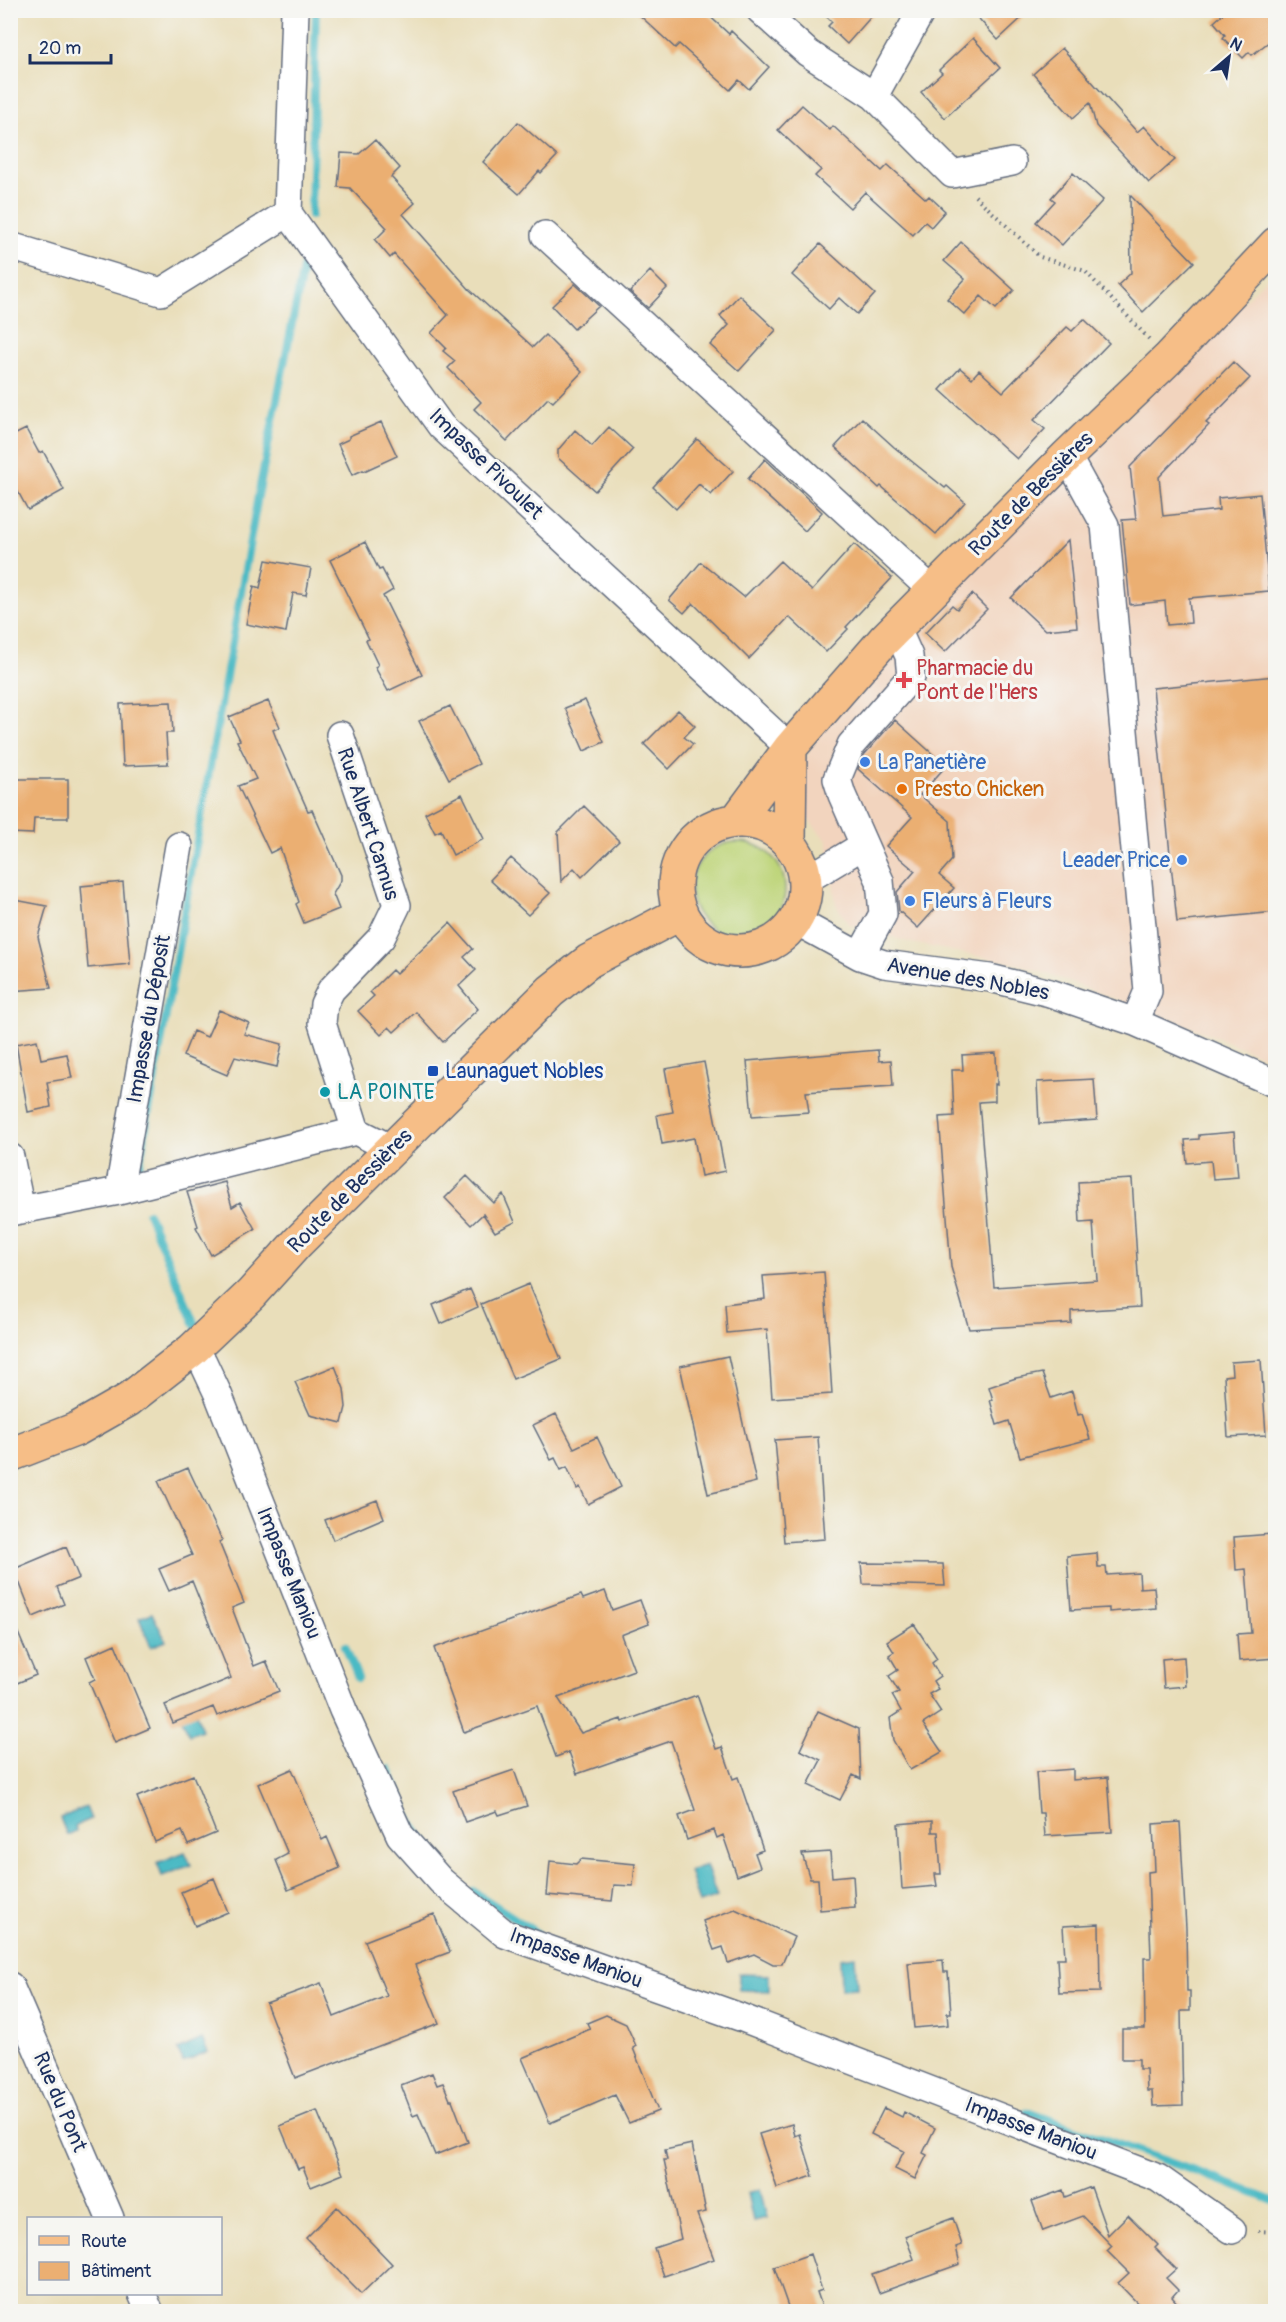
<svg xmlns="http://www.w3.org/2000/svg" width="1286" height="2322" viewBox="0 0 1286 2322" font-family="Pangolin,sans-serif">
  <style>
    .built { fill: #f2d4be }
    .green { fill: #bdd478; stroke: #6c826b; stroke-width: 1.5 }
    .water { fill: #4cbac4; stroke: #347491; stroke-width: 1.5 }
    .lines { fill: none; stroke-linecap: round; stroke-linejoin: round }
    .stream { stroke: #4cbac4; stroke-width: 8 }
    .building { fill: #ebaf72 }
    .minor-casing { stroke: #636c7e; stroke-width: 30 }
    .major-casing { stroke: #636c7e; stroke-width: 36 }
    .path { stroke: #636c7e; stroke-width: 4; stroke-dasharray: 1.5 4.5; stroke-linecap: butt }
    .minor { stroke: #fff; stroke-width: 27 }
    .major { stroke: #f6be87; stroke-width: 33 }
    .health-dot { fill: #e0444e; stroke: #f6f6f2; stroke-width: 2 }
    .shop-dot { fill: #3f7fe0; stroke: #f6f6f2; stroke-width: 2 }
    .food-dot { fill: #e8710a; stroke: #f6f6f2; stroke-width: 2 }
    .transit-dot { fill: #1a4fb4; stroke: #f6f6f2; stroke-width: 2 }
    .culture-dot { fill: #0f9aa8; stroke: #f6f6f2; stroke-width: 2 }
    .labels { text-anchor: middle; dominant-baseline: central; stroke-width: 6; stroke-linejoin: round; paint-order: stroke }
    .street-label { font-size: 21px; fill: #1b2f5e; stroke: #f6f6f2 }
    .health-label { font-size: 21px; fill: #be3a42; stroke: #f6f6f2; text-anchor: start }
    .shop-label { font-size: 21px; fill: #366cbe; stroke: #f6f6f2; text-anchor: start }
    .food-label { font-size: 21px; fill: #c56008; stroke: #f6f6f2; text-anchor: start }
    .transit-label { font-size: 21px; fill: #164399; stroke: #f6f6f2; text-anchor: start }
    .culture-label { font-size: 21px; fill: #0d838f; stroke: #f6f6f2; text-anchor: start }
  </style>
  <rect width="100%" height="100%" fill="#f6f6f2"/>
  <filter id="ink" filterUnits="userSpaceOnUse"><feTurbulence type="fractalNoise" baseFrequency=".0167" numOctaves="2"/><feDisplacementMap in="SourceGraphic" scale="12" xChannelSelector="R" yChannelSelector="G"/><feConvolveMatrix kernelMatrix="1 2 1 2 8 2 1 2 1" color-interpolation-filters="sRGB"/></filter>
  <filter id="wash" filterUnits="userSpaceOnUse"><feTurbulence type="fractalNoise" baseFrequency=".008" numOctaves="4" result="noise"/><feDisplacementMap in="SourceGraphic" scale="24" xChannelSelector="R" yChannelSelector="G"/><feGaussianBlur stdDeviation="1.35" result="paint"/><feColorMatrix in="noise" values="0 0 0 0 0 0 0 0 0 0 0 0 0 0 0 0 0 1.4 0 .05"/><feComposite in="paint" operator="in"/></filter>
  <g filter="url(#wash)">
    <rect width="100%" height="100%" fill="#e9deba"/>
    <path class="built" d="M 1275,270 L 1275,1061 L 1179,1022 L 1022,965 L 912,943 L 848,924 L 836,904 L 827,841 L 798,808 L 799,776 L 814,739 L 943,600 Z"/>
    <path class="green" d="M691 889a47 47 0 1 1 94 0a47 47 0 1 1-94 0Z"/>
    <path class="water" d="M 152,1613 L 166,1641 L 151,1647 L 139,1618 Z
      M 175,1703 L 193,1704 L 202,1730 L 189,1735 Z
      M 86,1807 L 91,1819 L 75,1826 L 76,1831 L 67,1835 L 60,1818 Z
      M 185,1852 L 191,1865 L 162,1876 L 157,1863 Z
      M 706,1865 L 717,1897 L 699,1903 L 689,1871 Z
      M 855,1956 L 857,1988 L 841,1989 L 840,1958 Z
      M 739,1974 L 769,1975 L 769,1991 L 739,1990 Z
      M 202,2039 L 208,2052 L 183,2063 L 178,2050 Z
      M 760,2189 L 767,2218 L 753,2221 L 747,2193 Z"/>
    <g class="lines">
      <path class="stream" d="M 311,216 L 316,10
        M 138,1173 L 258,496 L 304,263
        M 148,1213 L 196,1327
        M 345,1646 L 358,1678
        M 389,1769 L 410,1821 L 439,1860
        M 473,1891 L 537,1933
        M 1027,2112 L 1217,2179 L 1276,2202"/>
    </g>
    <g id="blocks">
      <path class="building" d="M 634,10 L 703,10 L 729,34 L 731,31 L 769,67 L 749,89 L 739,80 L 730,90 L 679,44 L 675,48 Z
        M 820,10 L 877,10 L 847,44 L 828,26 L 832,22 Z
        M 971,10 L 1030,10 L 998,40 Z
        M 1227,10 L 1275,10 L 1275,37 L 1252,55 L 1249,52 L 1243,58 L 1223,38 L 1225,35 L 1214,22 Z
        M 973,38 L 1000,68 L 945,118 L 921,92 L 942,73 L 939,70 Z
        M 1062,48 L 1137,132 L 1144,126 L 1175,160 L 1149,183 L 1096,126 L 1090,103 L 1073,118 L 1033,74 Z
        M 802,105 L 830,130 L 833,126 L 882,171 L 888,165 L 926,199 L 929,196 L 945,211 L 931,227 L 925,222 L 913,235 L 865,192 L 850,208 L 815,176 L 821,170 L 778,130 Z
        M 518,122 L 557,156 L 541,173 L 539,171 L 519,194 L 483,162 Z
        M 375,140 L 400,168 L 391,177 L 415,203 L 403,214 L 470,290 L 533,347 L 545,335 L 582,372 L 553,402 L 548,398 L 507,441 L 474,409 L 481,402 L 448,368 L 455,361 L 443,351 L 446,348 L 431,333 L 448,315 L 394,254 L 390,258 L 375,240 L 387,228 L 350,188 L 338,187 L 341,153 L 359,154 Z
        M 1073,173 L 1103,200 L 1062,245 L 1036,222 L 1055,201 L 1051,198 Z
        M 1130,195 L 1194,262 L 1143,312 L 1118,285 L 1131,273 Z
        M 961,242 L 1014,290 L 996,309 L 981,296 L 965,315 L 947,299 L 965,279 L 944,261 Z
        M 820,244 L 875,294 L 857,314 L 839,298 L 829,309 L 792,275 Z
        M 650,271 L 667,288 L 648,308 L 630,292 Z
        M 575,284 L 599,306 L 574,329 L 552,306 Z
        M 739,295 L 776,330 L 739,371 L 710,345 L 729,325 L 720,316 Z
        M 1084,319 L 1109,343 L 1034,420 L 1045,429 L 1017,459 L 940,390 L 960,368 L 972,378 L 979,370 L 1003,392 L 1067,327 L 1072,331 Z
        M 1233,362 L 1250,378 L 1206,423 L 1209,425 L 1159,477 L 1163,516 L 1219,510 L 1218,498 L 1260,494 L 1269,591 L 1189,598 L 1191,623 L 1167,625 L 1165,601 L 1130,605 L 1122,520 L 1136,519 L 1130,467 Z
        M 862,418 L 894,447 L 945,488 L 947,486 L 965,502 L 936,534 L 881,486 L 879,488 L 835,447 Z
        M 381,422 L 397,456 L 364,471 L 363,470 L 352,475 L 338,444 L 349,439 L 349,436 Z
        M 609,427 L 633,449 L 595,491 L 558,458 L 558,450 L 575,430 L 592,446 Z
        M 26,429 L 39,453 L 43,451 L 64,490 L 28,510 L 10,477 L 10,437 Z
        M 697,439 L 733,471 L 711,495 L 699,484 L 676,509 L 653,487 Z
        M 765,459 L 822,512 L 805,531 L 748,479 Z
        M 1068,540 L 1077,627 L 1045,630 L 1011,598 Z
        M 365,542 L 379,570 L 382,569 L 393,590 L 383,596 L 422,675 L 388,691 L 375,667 L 378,665 L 366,640 L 369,639 L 330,560 Z
        M 854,544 L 892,578 L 846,627 L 848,629 L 826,652 L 789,617 L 749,659 L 693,603 L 684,613 L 669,600 L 701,562 L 744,597 L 780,561 L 812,591 Z
        M 266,560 L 311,568 L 306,595 L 293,593 L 286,632 L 246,624 L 254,586 L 260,588 Z
        M 972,594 L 987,609 L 945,652 L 925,633 L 952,605 L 957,609 Z
        M 1275,676 L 1275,912 L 1177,922 L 1153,688 Z
        M 585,700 L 604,742 L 584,751 L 565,708 Z
        M 268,701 L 280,727 L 273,730 L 278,743 L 308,811 L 312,810 L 341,875 L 341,880 L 333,894 L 339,909 L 304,923 L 296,904 L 299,902 L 280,848 L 270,853 L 238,786 L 256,779 L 237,741 L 240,740 L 229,717 Z
        M 171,702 L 173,733 L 166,733 L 168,764 L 123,766 L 120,704 Z
        M 450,706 L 479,764 L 449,779 L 419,721 Z
        M 678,710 L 695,726 L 684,737 L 693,744 L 669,769 L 644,744 Z
        M 895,720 L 946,766 L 920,795 L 950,821 L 952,860 L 939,875 L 954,888 L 918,928 L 899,911 L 897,892 L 915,871 L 886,846 L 912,817 L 858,769 L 864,755 Z
        M 10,779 L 68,779 L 68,818 L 34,818 L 33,834 L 10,833 Z
        M 462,794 L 484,839 L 453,855 L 441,830 L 435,833 L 425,813 Z
        M 584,806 L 619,841 L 582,877 L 574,868 L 561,882 L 558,832 Z
        M 511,858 L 550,893 L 528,915 L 490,880 Z
        M 123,882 L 130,964 L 88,968 L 81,886 Z
        M 10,899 L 47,906 L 38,937 L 51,988 L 10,991 Z
        M 450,923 L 473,949 L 464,957 L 476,970 L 459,986 L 478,1009 L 443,1042 L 416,1012 L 394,1032 L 389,1027 L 381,1035 L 358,1011 L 374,996 L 370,992 L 392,970 L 396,974 Z
        M 219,1010 L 249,1023 L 244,1034 L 282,1044 L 277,1067 L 235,1057 L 227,1075 L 183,1056 L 193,1031 L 207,1037 Z
        M 37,1040 L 41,1059 L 67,1054 L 72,1078 L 47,1082 L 51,1107 L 28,1112 L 16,1044 Z
        M 878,1050 L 879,1061 L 891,1060 L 893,1086 L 806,1092 L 809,1112 L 752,1116 L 747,1061 Z
        M 996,1053 L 997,1085 L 995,1084 L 995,1101 L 979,1102 L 994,1287 L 1097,1280 L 1093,1222 L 1080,1223 L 1078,1182 L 1132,1179 L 1140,1307 L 1071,1311 L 1071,1323 L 969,1329 L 951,1267 L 939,1117 L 954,1116 L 952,1070 L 963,1070 L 962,1055 Z
        M 704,1062 L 725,1171 L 701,1176 L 694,1138 L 662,1144 L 657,1115 L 673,1112 L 665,1069 Z
        M 1094,1079 L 1097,1120 L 1039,1124 L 1037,1082 Z
        M 1234,1132 L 1238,1177 L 1213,1179 L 1211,1161 L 1187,1163 L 1185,1140 L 1199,1139 L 1199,1135 Z
        M 467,1176 L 494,1203 L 503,1194 L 515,1222 L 495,1232 L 483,1214 L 471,1225 L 445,1198 Z
        M 225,1182 L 232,1207 L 240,1202 L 255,1229 L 211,1255 L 196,1227 L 198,1226 L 187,1192 Z
        M 824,1272 L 832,1394 L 772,1398 L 767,1329 L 727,1333 L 725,1304 L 765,1299 L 763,1276 Z
        M 529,1284 L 561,1359 L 513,1379 L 481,1304 Z
        M 470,1289 L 478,1307 L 441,1324 L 433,1305 Z
        M 728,1356 L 756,1482 L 708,1494 L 680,1366 Z
        M 1261,1360 L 1266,1435 L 1228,1437 L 1224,1376 L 1232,1375 L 1231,1362 Z
        M 335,1366 L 344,1389 L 346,1407 L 342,1423 L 310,1415 L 295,1382 Z
        M 1042,1373 L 1051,1398 L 1072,1391 L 1078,1415 L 1082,1414 L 1090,1439 L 1020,1457 L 1009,1421 L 997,1425 L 990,1400 L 993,1400 L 989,1387 L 1016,1378 Z
        M 556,1414 L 574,1448 L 597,1437 L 621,1487 L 588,1504 L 580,1487 L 577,1489 L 567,1467 L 561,1470 L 555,1458 L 551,1460 L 533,1425 Z
        M 818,1437 L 825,1539 L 784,1542 L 775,1440 Z
        M 188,1468 L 222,1540 L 219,1542 L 244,1603 L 232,1608 L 254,1666 L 266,1661 L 279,1691 L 217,1716 L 213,1707 L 173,1723 L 165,1705 L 231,1678 L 192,1581 L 169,1591 L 159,1569 L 192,1555 L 158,1481 Z
        M 377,1500 L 384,1518 L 333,1540 L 325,1520 Z
        M 1272,1534 L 1275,1571 L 1275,1658 L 1239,1661 L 1237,1634 L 1251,1633 L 1246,1569 L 1236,1570 L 1234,1537 Z
        M 66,1547 L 79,1578 L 57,1587 L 64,1604 L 33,1617 L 14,1569 Z
        M 1097,1553 L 1098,1567 L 1106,1567 L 1107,1575 L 1139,1573 L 1140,1588 L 1154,1587 L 1156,1608 L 1109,1612 L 1109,1608 L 1071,1610 L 1067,1556 Z
        M 861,1563 L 943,1564 L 945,1586 L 863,1584 Z
        M 605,1591 L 612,1610 L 640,1600 L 649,1624 L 621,1635 L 634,1670 L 558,1698 L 581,1733 L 621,1719 L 622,1722 L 697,1695 L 716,1749 L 722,1747 L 733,1779 L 738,1777 L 763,1850 L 755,1853 L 760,1867 L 737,1876 L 723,1835 L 717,1838 L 714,1830 L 687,1840 L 679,1816 L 695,1810 L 671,1741 L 577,1774 L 569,1752 L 556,1757 L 537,1706 L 464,1732 L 434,1648 L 581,1595 L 583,1599 Z
        M 10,1614 L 36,1675 L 10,1686 Z
        M 914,1624 L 937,1659 L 932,1663 L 940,1676 L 933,1681 L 938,1689 L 929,1694 L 941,1712 L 923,1724 L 942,1752 L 910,1770 L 893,1740 L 890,1718 L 901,1711 L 892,1695 L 899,1692 L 889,1676 L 898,1670 L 889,1655 L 894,1652 L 887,1641 Z
        M 115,1644 L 150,1728 L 115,1743 L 89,1682 L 95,1679 L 86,1657 Z
        M 1184,1657 L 1186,1686 L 1164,1688 L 1162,1659 Z
        M 818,1711 L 859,1729 L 861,1779 L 853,1775 L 840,1800 L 808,1785 L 821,1760 L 800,1750 Z
        M 292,1769 L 322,1840 L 327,1837 L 340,1868 L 288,1890 L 276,1860 L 288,1854 L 258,1784 Z
        M 1073,1769 L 1073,1780 L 1108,1777 L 1112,1832 L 1045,1836 L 1043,1813 L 1039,1813 L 1036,1772 Z
        M 514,1770 L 527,1806 L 499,1815 L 497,1811 L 465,1822 L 453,1791 Z
        M 193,1775 L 216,1833 L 188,1845 L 182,1831 L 155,1842 L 137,1797 Z
        M 932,1821 L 932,1832 L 938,1832 L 941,1874 L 935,1874 L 937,1886 L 902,1889 L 898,1824 Z
        M 1180,1822 L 1186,1928 L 1187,1991 L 1190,1991 L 1190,2011 L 1181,2011 L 1183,2105 L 1153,2106 L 1152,2091 L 1147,2091 L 1146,2069 L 1139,2069 L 1139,2059 L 1122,2059 L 1122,2029 L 1145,2029 L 1144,1958 L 1151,1958 L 1148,1872 L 1155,1871 L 1153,1824 Z
        M 830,1852 L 832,1877 L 853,1875 L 855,1907 L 820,1910 L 818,1879 L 810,1879 L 802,1854 Z
        M 581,1859 L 635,1864 L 633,1886 L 614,1885 L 612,1901 L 547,1895 L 550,1861 L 576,1864 Z
        M 214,1878 L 228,1912 L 195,1926 L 181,1892 Z
        M 735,1909 L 794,1937 L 782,1964 L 773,1964 L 754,1954 L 728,1963 L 723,1947 L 714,1950 L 703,1921 Z
        M 434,1914 L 450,1952 L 415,1965 L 439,2023 L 295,2078 L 266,2003 L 321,1983 L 334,2017 L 387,1996 L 365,1941 Z
        M 1099,1924 L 1100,1992 L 1059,1993 L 1057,1958 L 1065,1958 L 1063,1926 Z
        M 943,1960 L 944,1972 L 948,1972 L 951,2013 L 947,2013 L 948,2025 L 914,2028 L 908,1963 Z
        M 606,2015 L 626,2024 L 636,2046 L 633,2048 L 658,2111 L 629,2123 L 615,2095 L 550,2123 L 522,2058 L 590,2029 L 587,2023 Z
        M 432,2073 L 437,2085 L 443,2083 L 450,2100 L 452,2100 L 468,2142 L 435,2155 L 418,2114 L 413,2116 L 401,2085 Z
        M 884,2108 L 902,2117 L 904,2112 L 935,2128 L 923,2153 L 927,2155 L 915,2179 L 895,2169 L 904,2151 L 871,2134 Z
        M 317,2111 L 343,2174 L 311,2187 L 303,2167 L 298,2169 L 280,2126 Z
        M 792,2124 L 795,2136 L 800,2134 L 813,2176 L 777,2188 L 759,2134 Z
        M 692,2144 L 706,2212 L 697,2214 L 714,2259 L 664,2276 L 654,2248 L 681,2239 L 664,2160 L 667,2160 L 665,2150 Z
        M 1091,2187 L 1108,2235 L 1128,2215 L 1158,2245 L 1155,2248 L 1176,2269 L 1166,2278 L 1178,2290 L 1172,2297 L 1185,2312 L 1146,2312 L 1118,2283 L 1129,2273 L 1107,2251 L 1112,2246 L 1083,2216 L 1043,2231 L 1032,2201 L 1063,2190 L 1065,2197 Z
        M 337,2207 L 392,2264 L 361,2294 L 306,2238 Z
        M 953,2218 L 962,2245 L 956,2247 L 960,2264 L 879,2293 L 872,2274 L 914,2259 L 905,2236 Z
        M 810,2254 L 822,2290 L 817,2292 L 824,2312 L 790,2312 L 774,2267 Z"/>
    </g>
  </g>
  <g filter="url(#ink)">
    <use href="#blocks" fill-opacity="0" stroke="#636c7e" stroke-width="1.5"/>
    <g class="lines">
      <defs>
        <path id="minor" d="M 295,10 L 288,213 L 441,426 L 790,748
          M 760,10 L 808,53 L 874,96
          M 922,10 L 874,96 L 952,174 L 1012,162
          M 545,235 L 934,592
          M 10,246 L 161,292 L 288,213
          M 1067,456 L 1105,525 L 1148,991 L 1135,1022
          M 340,735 L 397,905 L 381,938 L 331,990 L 324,1004 L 322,1023 L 356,1131 L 392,1149
          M 806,880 L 864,845
          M 796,921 L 860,956 L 884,964 L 990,978 L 1050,993 L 1135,1022 L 1276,1084
          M 860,956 L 883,914 L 880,881 L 842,795 L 837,779 L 851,745 L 911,677 L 909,656 L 897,629
          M 10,1157 L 21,1210
          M 119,1191 L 179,846
          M 10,1212 L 119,1191 L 356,1131
          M 192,1350 L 203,1362 L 218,1394 L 343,1710 L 400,1835 L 441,1881 L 505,1934 L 740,2017 L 1158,2178 L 1232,2230
          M 10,1986 L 110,2218
          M 142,2294 L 150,2312"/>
        <path id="major" d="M 736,821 L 790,748 L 884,640 L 1067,456 L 1168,359 L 1276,244
          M675 886a65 65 0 1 1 130 0a65 65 0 1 1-130 0Z
          M 789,843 L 790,748
          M 10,1455 L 77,1429 L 128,1400 L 192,1350 L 251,1294 L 298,1242 L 551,991 L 589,961 L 681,913"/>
      </defs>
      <use href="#minor" class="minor-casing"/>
      <use href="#major" class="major-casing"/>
      <path class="path" d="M 975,196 L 1040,257 L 1085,271 L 1149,339
        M 1258,2231 L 1276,2232
        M 1269,2312 L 1276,2306"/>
      <use href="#minor" class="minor"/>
      <use href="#major" class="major"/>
    </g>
  </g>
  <path class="health-dot" d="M901 671h6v6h6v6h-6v6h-6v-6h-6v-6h6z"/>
  <g class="shop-dot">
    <circle cx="865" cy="762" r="6"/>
    <circle cx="1182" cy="860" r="6"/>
    <circle cx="910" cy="901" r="6"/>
  </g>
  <circle class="food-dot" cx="902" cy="789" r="6"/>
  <rect class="transit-dot" x="427" y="1065" width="12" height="12" rx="3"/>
  <circle class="culture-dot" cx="325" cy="1092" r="6"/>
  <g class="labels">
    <g class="street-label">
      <text transform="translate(486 464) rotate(44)">Impasse Pivoulet</text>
      <text transform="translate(1031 494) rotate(-45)">Route de Bessières</text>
      <text transform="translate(368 824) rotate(72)">Rue Albert Camus</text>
      <text transform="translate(968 979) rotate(10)">Avenue des Nobles</text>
      <text transform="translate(149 1019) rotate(-80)">Impasse du Déposit</text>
      <text transform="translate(350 1191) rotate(-45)">Route de Bessières</text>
      <text transform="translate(289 1573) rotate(68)">Impasse Maniou</text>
      <text transform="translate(576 1958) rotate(20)">Impasse Maniou</text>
      <text transform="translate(60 2102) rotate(67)">Rue du Pont</text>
      <text transform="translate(1031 2129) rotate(21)">Impasse Maniou</text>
    </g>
    <g class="health-label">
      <text x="916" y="668">Pharmacie du<tspan x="916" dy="24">Pont de l'Hers</tspan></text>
    </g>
    <g class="shop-label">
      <text x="877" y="762">La Panetière</text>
      <text x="1170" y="860" text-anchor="end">Leader Price</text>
      <text x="922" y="901">Fleurs à Fleurs</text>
    </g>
    <g class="food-label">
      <text x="914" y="789">Presto Chicken</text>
    </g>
    <g class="transit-label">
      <text x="445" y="1071">Launaguet Nobles</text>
    </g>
    <g class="culture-label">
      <text x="337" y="1092">LA POINTE</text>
    </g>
  </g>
  <rect width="1286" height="2322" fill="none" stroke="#f6f6f2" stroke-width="36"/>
  <rect x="27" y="2217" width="195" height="78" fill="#f6f6f2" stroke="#9ea6b7" stroke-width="1.5"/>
  <rect x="39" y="2236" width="30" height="9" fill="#f6be87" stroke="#9ea6b7" stroke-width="1.5"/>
  <text x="81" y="2247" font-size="18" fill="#1b2f5e">Route</text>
  <rect x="39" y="2262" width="30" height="18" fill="#ebaf72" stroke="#9ea6b7" stroke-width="1.5"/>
  <text x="81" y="2277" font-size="18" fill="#1b2f5e">Bâtiment</text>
  <g transform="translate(1229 57) rotate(29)" stroke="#f6f6f2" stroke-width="4.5" paint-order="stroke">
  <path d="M0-4.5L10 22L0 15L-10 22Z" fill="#1b2f5e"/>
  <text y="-9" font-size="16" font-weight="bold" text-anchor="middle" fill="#1b2f5e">N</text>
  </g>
  <path d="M30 54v9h81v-9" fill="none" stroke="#1b2f5e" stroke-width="3"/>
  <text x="39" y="54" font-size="18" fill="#1b2f5e" stroke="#f6f6f2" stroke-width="4.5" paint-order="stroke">20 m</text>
</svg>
